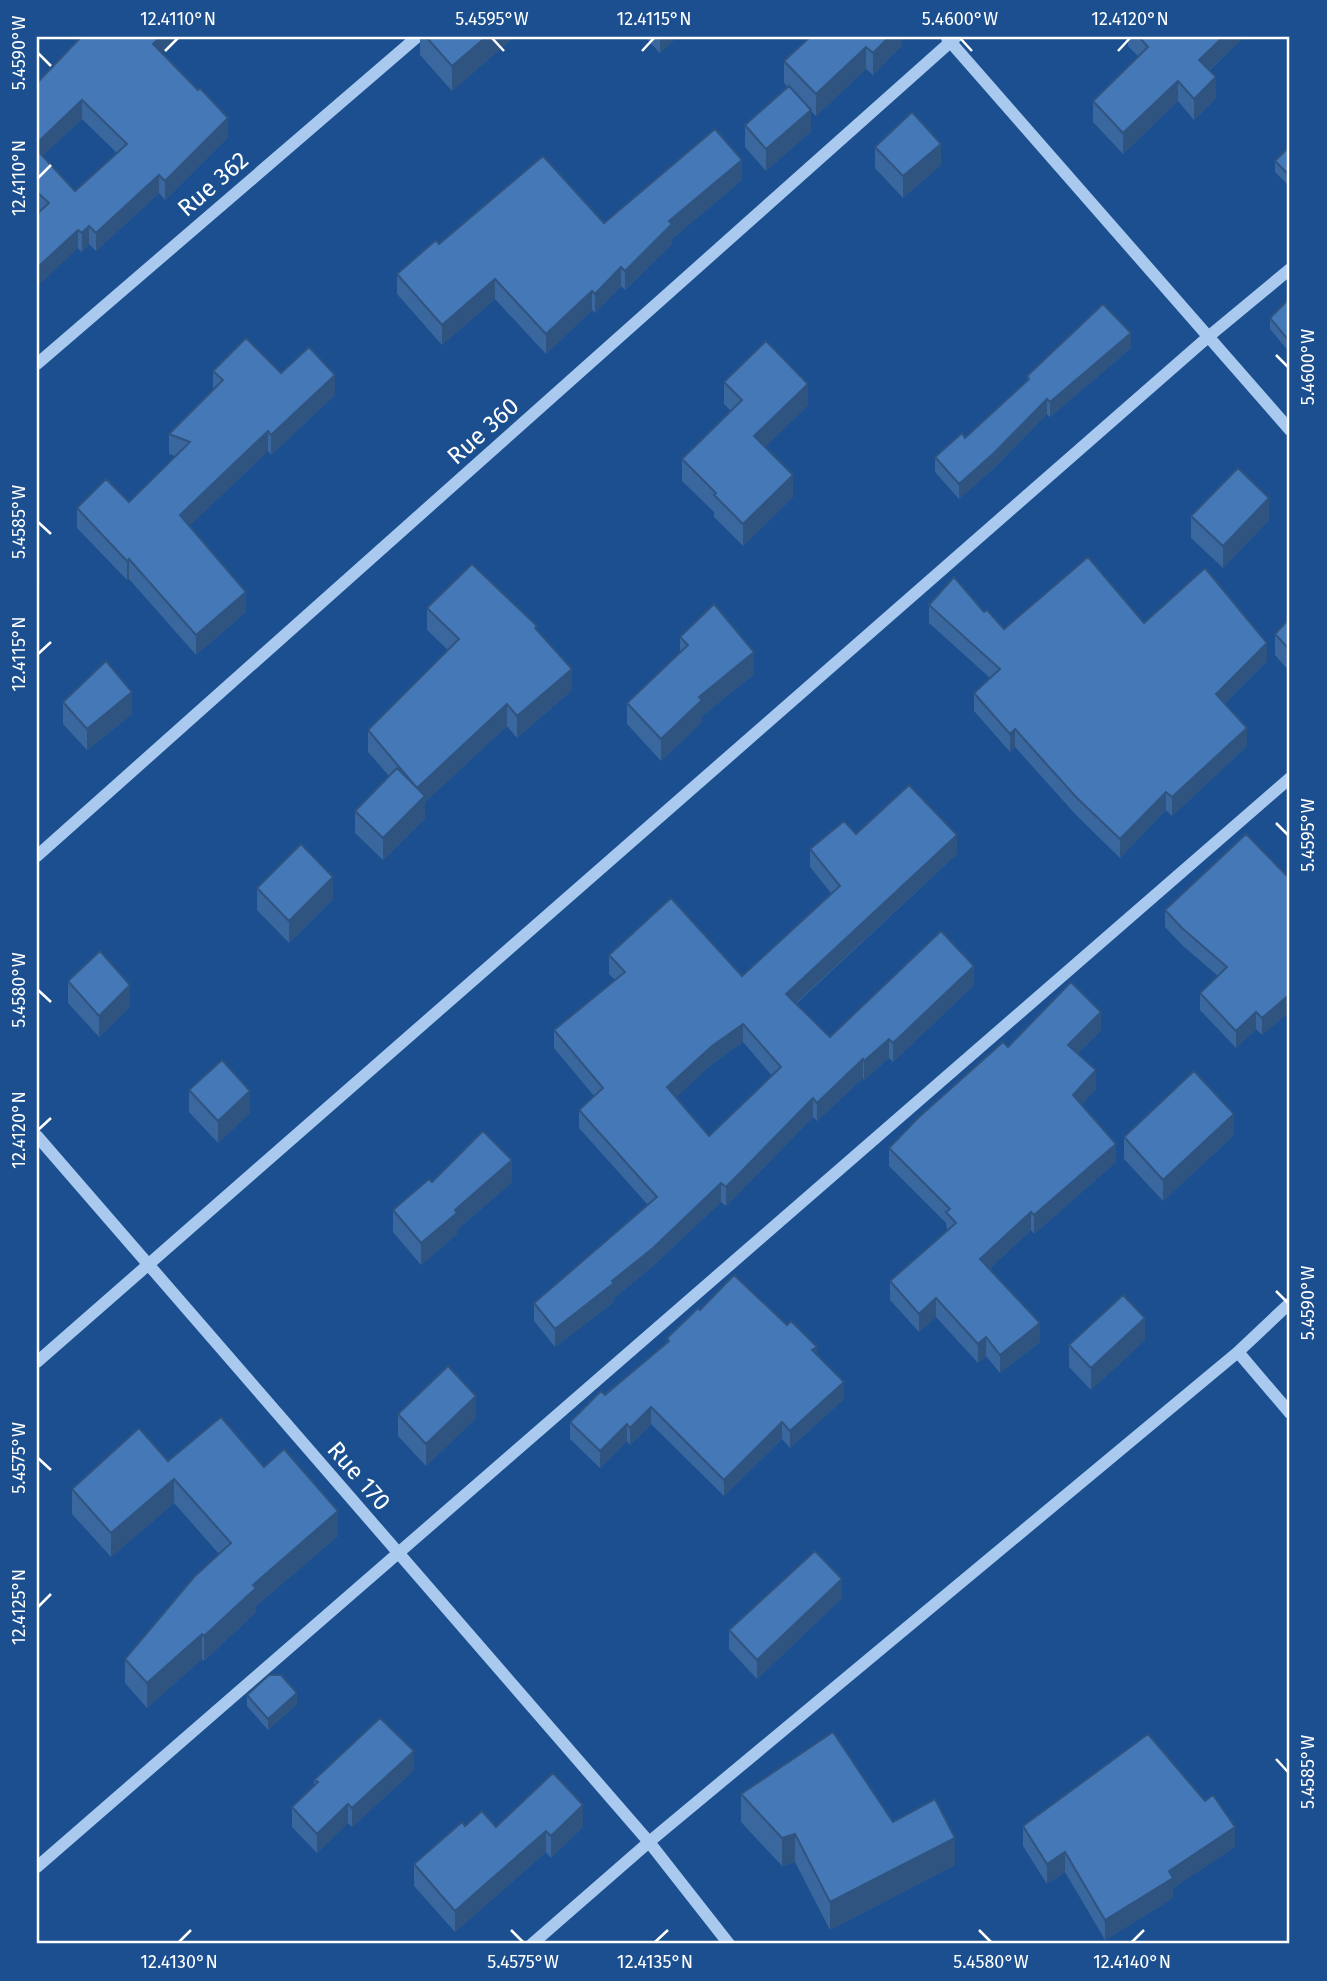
<svg xmlns="http://www.w3.org/2000/svg" width="1327" height="1981" viewBox="0 0 1327 1981" font-family="'Fira Sans',sans-serif">
  <style>
    .lines { fill: none; stroke-linecap: round; stroke-linejoin: round }
    .minor { stroke: #a9c9ee; stroke-width: 12 }
    .wall { fill: #3a679d; fill-rule: evenodd }
    .shaded-wall { fill: #305480 }
    .building { fill: #4478b7; stroke: #305480; stroke-width: 2; fill-rule: evenodd }
    .ticks { fill: none; stroke: #fff; stroke-width: 2.5 }
    .labels { text-anchor: middle; dominant-baseline: central; stroke-width: 5; stroke-linejoin: round; paint-order: stroke }
    .street-label { font-size: 24px; fill: #fff; stroke: #1b4f8f }
    .neatline { fill: none; stroke: #fff; stroke-width: 2.5 }
    .ticks-label { font-size: 18px; text-anchor: middle; fill: #fff }
  </style>
  <rect width="100%" height="100%" fill="#1b4f8f"/>
  <g class="lines">
    <path class="minor" d="M 947,38 L 1290,430
      M 37,364 L 417,37
      M 37,856 L 956,37
      M 37,1136 L 649,1842 L 729,1944
      M 1238,1352 L 1290,1413
      M 37,1362 L 1208,337 L 1290,269
      M 37,1867 L 1290,778
      M 532,1944 L 649,1842 L 1238,1352 L 1290,1303"/>
  </g>
  <path class="wall" d="M 179,37 L 162,53 L 228,137 L 165,200 L 159,193 L 96,251 L 89,244 L 82,252 L 37,211 L 37,83 ZM 82,119 L 117,153 L 75,191 L 42,156 Z
    M 420,37 L 514,37 L 452,91 L 420,55 Z
    M 645,37 L 677,37 L 660,53 Z
    M 902,37 L 902,45 L 873,75 L 866,69 L 816,116 L 811,111 L 811,131 L 766,171 L 745,147 L 745,125 L 788,87 L 784,83 L 784,61 Z
    M 1128,37 L 1242,37 L 1242,39 L 1210,70 L 1216,98 L 1194,120 L 1178,101 L 1123,154 L 1093,122 L 1093,101 L 1138,56 L 1128,46 Z
    M 1290,146 L 1290,187 L 1275,172 L 1275,161 Z
    M 875,147 L 941,165 L 903,198 L 875,168 Z
    M 742,180 L 672,239 L 672,244 L 625,290 L 621,286 L 595,313 L 592,310 L 546,354 L 495,299 L 442,345 L 397,294 L 397,274 L 439,244 L 604,223 Z
    M 1290,298 L 1290,353 L 1270,329 L 1270,318 Z
    M 1131,348 L 1050,417 L 1047,414 L 994,468 L 959,499 L 935,472 L 935,457 L 965,438 L 1027,381 L 1027,376 Z
    M 213,371 L 281,373 L 335,395 L 271,455 L 268,451 L 189,526 L 246,612 L 196,655 L 129,579 L 127,580 L 77,528 L 77,508 L 129,502 L 175,456 L 169,454 L 169,434 L 213,390 Z
    M 724,382 L 808,405 L 765,447 L 793,497 L 743,546 L 714,517 L 714,512 L 682,481 L 682,459 L 731,411 L 724,404 Z
    M 1191,516 L 1269,520 L 1223,568 L 1191,538 Z
    M 929,605 L 984,612 L 1004,629 L 1144,623 L 1267,661 L 1225,703 L 1247,746 L 1172,816 L 1166,810 L 1120,858 L 1076,815 L 1015,747 L 1010,752 L 974,711 L 974,693 L 990,678 L 929,623 Z
    M 427,608 L 537,630 L 572,690 L 517,738 L 507,726 L 425,802 L 425,818 L 383,860 L 355,833 L 355,811 L 389,776 L 368,752 L 368,730 L 448,650 L 427,630 Z
    M 1290,618 L 1290,672 L 1275,655 L 1275,634 Z
    M 680,637 L 754,674 L 702,716 L 702,722 L 661,761 L 627,724 L 627,703 L 680,652 Z
    M 63,702 L 132,714 L 87,750 L 63,724 Z
    M 856,834 L 957,854 L 796,1004 L 830,1037 L 974,985 L 893,1062 L 889,1058 L 864,1080 L 863,1078 L 817,1121 L 813,1117 L 726,1206 L 721,1202 L 653,1266 L 614,1298 L 614,1302 L 555,1347 L 534,1321 L 534,1303 L 648,1205 L 579,1128 L 579,1110 L 594,1096 L 554,1048 L 554,1030 L 615,980 L 609,974 L 609,955 L 742,976 L 831,893 L 810,867 L 810,849 ZM 743,1042 L 772,1076 L 709,1136 L 676,1097 L 712,1064 Z
    M 1290,879 L 1290,1011 L 1262,1035 L 1256,1029 L 1236,1048 L 1200,1010 L 1200,993 L 1218,976 L 1182,945 L 1165,927 L 1165,910 Z
    M 257,888 L 333,899 L 289,943 L 257,910 Z
    M 68,981 L 130,1007 L 99,1037 L 68,1003 Z
    M 1101,1030 L 1077,1054 L 1096,1089 L 1081,1105 L 1116,1162 L 1034,1234 L 1031,1230 L 990,1268 L 1040,1342 L 1000,1373 L 986,1356 L 978,1363 L 936,1317 L 919,1332 L 890,1300 L 890,1281 L 947,1231 L 946,1223 L 889,1166 L 889,1148 L 1008,1047 Z
    M 189,1090 L 250,1113 L 218,1143 L 189,1112 Z
    M 1234,1135 L 1163,1201 L 1124,1159 L 1124,1137 Z
    M 432,1182 L 512,1182 L 457,1230 L 457,1234 L 421,1265 L 393,1232 L 393,1210 Z
    M 700,1310 L 817,1356 L 844,1399 L 790,1448 L 782,1439 L 724,1496 L 651,1424 L 630,1445 L 627,1441 L 600,1468 L 570,1439 L 570,1422 L 667,1343 L 667,1338 Z
    M 1145,1340 L 1091,1390 L 1069,1367 L 1069,1345 Z
    M 398,1414 L 476,1418 L 426,1466 L 398,1436 Z
    M 168,1461 L 338,1536 L 256,1606 L 256,1612 L 204,1661 L 202,1659 L 147,1708 L 125,1683 L 125,1659 L 219,1554 L 174,1503 L 111,1557 L 72,1514 L 72,1489 Z
    M 842,1598 L 757,1679 L 729,1649 L 729,1630 Z
    M 247,1695 L 297,1704 L 268,1730 L 247,1706 Z
    M 414,1770 L 352,1827 L 348,1823 L 317,1853 L 292,1827 L 292,1807 L 314,1787 L 314,1780 Z
    M 741,1794 L 893,1822 L 955,1865 L 830,1930 L 795,1862 L 782,1866 L 741,1822 Z
    M 465,1826 L 496,1827 L 583,1827 L 551,1858 L 546,1852 L 455,1932 L 414,1886 L 414,1864 Z
    M 1023,1826 L 1235,1847 L 1173,1888 L 1173,1898 L 1105,1940 L 1065,1872 L 1047,1884 L 1023,1846 Z"/>
  <path class="shaded-wall" d="M 160,37 L 179,37 L 153,62 L 153,44 Z
    M 486,37 L 514,37 L 452,91 L 452,66 Z
    M 660,37 L 677,37 L 660,53 Z
    M 889,37 L 902,37 L 902,45 L 873,75 L 873,53 Z
    M 1223,37 L 1242,37 L 1242,39 L 1199,80 L 1199,60 Z
    M 866,47 L 866,69 L 816,116 L 816,94 Z
    M 1216,77 L 1216,98 L 1194,120 L 1194,99 Z
    M 1178,81 L 1178,101 L 1123,154 L 1123,133 Z
    M 82,100 L 82,119 L 37,161 L 37,143 Z
    M 811,110 L 811,131 L 766,171 L 766,149 Z
    M 228,118 L 228,137 L 165,200 L 165,181 Z
    M 941,144 L 941,165 L 903,198 L 903,176 Z
    M 742,160 L 742,180 L 672,239 L 672,244 L 625,290 L 625,271 L 669,221 Z
    M 159,175 L 159,193 L 96,251 L 96,233 Z
    M 89,226 L 89,244 L 82,252 L 82,233 Z
    M 78,230 L 78,248 L 37,287 L 37,268 Z
    M 621,267 L 621,286 L 595,313 L 595,294 Z
    M 495,279 L 495,299 L 442,345 L 442,325 Z
    M 592,291 L 592,310 L 546,354 L 546,334 Z
    M 1131,333 L 1131,348 L 1050,417 L 1050,402 Z
    M 335,375 L 335,395 L 271,455 L 271,435 Z
    M 808,384 L 808,405 L 754,458 L 754,436 Z
    M 1047,399 L 1047,414 L 994,468 L 959,499 L 959,484 Z
    M 268,431 L 268,451 L 180,535 L 180,515 Z
    M 793,475 L 793,497 L 743,546 L 743,524 Z
    M 1269,498 L 1269,520 L 1223,568 L 1223,546 Z
    M 129,559 L 129,579 L 127,580 L 127,561 Z
    M 40,564 L 40,584 L 37,587 L 37,568 Z
    M 246,592 L 246,612 L 196,655 L 196,635 Z
    M 1267,643 L 1267,661 L 1216,712 L 1216,694 Z
    M 754,652 L 754,674 L 702,716 L 702,722 L 661,761 L 661,739 L 699,697 Z
    M 572,669 L 572,690 L 517,738 L 517,716 Z
    M 132,692 L 132,714 L 87,750 L 87,729 Z
    M 507,704 L 507,726 L 425,802 L 425,818 L 383,860 L 383,838 L 417,788 Z
    M 1247,728 L 1247,746 L 1172,816 L 1172,797 Z
    M 1015,729 L 1015,747 L 1010,752 L 1010,734 Z
    M 1166,792 L 1166,810 L 1120,858 L 1120,839 Z
    M 957,835 L 957,854 L 786,1012 L 786,994 Z
    M 333,877 L 333,899 L 289,943 L 289,921 Z
    M 974,966 L 974,985 L 893,1062 L 893,1043 Z
    M 130,985 L 130,1007 L 99,1037 L 99,1016 Z
    M 1290,994 L 1290,1011 L 1262,1035 L 1262,1018 Z
    M 1101,1012 L 1101,1030 L 1068,1063 L 1068,1045 Z
    M 1256,1012 L 1256,1029 L 1236,1048 L 1236,1031 Z
    M 743,1024 L 743,1042 L 712,1064 L 667,1106 L 667,1087 L 712,1046 Z
    M 889,1039 L 889,1058 L 864,1080 L 864,1061 Z
    M 863,1059 L 863,1078 L 817,1121 L 817,1103 Z
    M 1096,1070 L 1096,1089 L 1073,1114 L 1073,1095 Z
    M 250,1091 L 250,1113 L 218,1143 L 218,1121 Z
    M 813,1098 L 813,1117 L 726,1206 L 726,1187 Z
    M 1234,1114 L 1234,1135 L 1163,1201 L 1163,1180 Z
    M 1116,1144 L 1116,1162 L 1034,1234 L 1034,1215 Z
    M 512,1160 L 512,1182 L 457,1230 L 457,1234 L 421,1265 L 421,1243 L 455,1210 Z
    M 721,1183 L 721,1202 L 653,1266 L 614,1298 L 614,1302 L 555,1347 L 555,1329 L 612,1281 Z
    M 1031,1212 L 1031,1230 L 980,1277 L 980,1259 Z
    M 936,1298 L 936,1317 L 919,1332 L 919,1314 Z
    M 1145,1318 L 1145,1340 L 1091,1390 L 1091,1368 Z
    M 1040,1323 L 1040,1342 L 1000,1373 L 1000,1355 Z
    M 986,1337 L 986,1356 L 978,1363 L 978,1344 Z
    M 817,1347 L 817,1364 L 812,1350 Z
    M 844,1382 L 844,1399 L 790,1448 L 790,1431 Z
    M 476,1396 L 476,1418 L 426,1466 L 426,1444 Z
    M 651,1407 L 651,1424 L 630,1445 L 630,1428 Z
    M 782,1422 L 782,1439 L 724,1496 L 724,1480 Z
    M 627,1424 L 627,1441 L 600,1468 L 600,1451 Z
    M 174,1479 L 174,1503 L 111,1557 L 111,1533 Z
    M 338,1511 L 338,1536 L 256,1606 L 256,1612 L 204,1661 L 204,1636 L 253,1585 Z
    M 38,1525 L 38,1546 L 37,1547 L 37,1526 Z
    M 842,1579 L 842,1598 L 757,1679 L 757,1660 Z
    M 202,1634 L 202,1659 L 147,1708 L 147,1683 Z
    M 297,1693 L 297,1704 L 268,1730 L 268,1719 Z
    M 414,1751 L 414,1770 L 352,1827 L 352,1808 Z
    M 348,1804 L 348,1823 L 317,1853 L 317,1834 Z
    M 583,1805 L 583,1827 L 551,1858 L 551,1836 Z
    M 1235,1827 L 1235,1847 L 1173,1888 L 1173,1898 L 1105,1940 L 1105,1920 L 1169,1871 Z
    M 546,1831 L 546,1852 L 455,1932 L 455,1911 Z
    M 795,1834 L 795,1862 L 782,1866 L 782,1838 Z
    M 955,1838 L 955,1865 L 830,1930 L 830,1902 Z
    M 1065,1852 L 1065,1872 L 1047,1884 L 1047,1864 Z"/>
  <path class="building" d="M 81,37 L 160,37 L 153,44 L 198,90 L 200,88 L 228,118 L 165,181 L 159,175 L 96,233 L 89,226 L 82,233 L 78,230 L 37,268 L 37,214 L 49,203 L 37,192 L 37,150 L 75,191 L 127,144 L 82,100 L 37,143 L 37,83 Z
    M 426,37 L 486,37 L 452,66 Z
    M 810,37 L 889,37 L 873,53 L 866,47 L 816,94 L 784,61 Z
    M 1139,37 L 1223,37 L 1199,60 L 1216,77 L 1194,99 L 1178,81 L 1123,133 L 1093,101 L 1148,47 Z
    M 789,86 L 811,110 L 766,149 L 745,125 Z
    M 912,112 L 941,144 L 903,176 L 875,147 Z
    M 715,129 L 742,160 L 669,221 L 672,224 L 625,271 L 621,267 L 595,294 L 592,291 L 546,334 L 495,279 L 442,325 L 397,274 L 436,240 L 439,244 L 543,156 L 604,223 Z
    M 1290,146 L 1290,176 L 1275,161 Z
    M 1290,298 L 1290,342 L 1270,318 Z
    M 1103,304 L 1131,333 L 1050,402 L 1047,399 L 994,453 L 959,484 L 935,457 L 962,433 L 965,438 L 1029,379 L 1027,376 Z
    M 246,338 L 281,373 L 309,347 L 335,375 L 271,435 L 268,431 L 180,515 L 246,592 L 196,635 L 129,559 L 127,561 L 77,508 L 106,479 L 129,502 L 190,442 L 169,434 L 223,380 L 213,371 Z
    M 766,341 L 808,384 L 754,436 L 793,475 L 743,524 L 714,495 L 716,493 L 682,459 L 742,400 L 724,382 Z
    M 1238,468 L 1269,498 L 1223,546 L 1191,516 Z
    M 1088,557 L 1144,623 L 1205,568 L 1267,643 L 1216,694 L 1247,728 L 1172,797 L 1166,792 L 1120,839 L 1076,797 L 1015,729 L 1010,734 L 974,693 L 1000,669 L 929,605 L 954,577 L 984,612 L 987,610 L 1004,629 Z
    M 472,564 L 537,626 L 535,628 L 572,669 L 517,716 L 507,704 L 417,788 L 368,730 L 459,639 L 427,608 Z
    M 714,604 L 754,652 L 699,697 L 702,700 L 661,739 L 627,703 L 688,645 L 680,637 Z
    M 1290,618 L 1290,650 L 1275,634 Z
    M 106,661 L 132,692 L 87,729 L 63,702 Z
    M 397,768 L 425,796 L 383,838 L 355,811 Z
    M 909,785 L 957,835 L 786,994 L 830,1037 L 941,931 L 974,966 L 893,1043 L 889,1039 L 864,1061 L 863,1059 L 817,1103 L 813,1098 L 726,1187 L 721,1183 L 653,1248 L 612,1281 L 614,1283 L 555,1329 L 534,1303 L 657,1197 L 579,1110 L 603,1088 L 554,1030 L 625,972 L 609,955 L 671,898 L 742,976 L 840,886 L 810,849 L 844,821 L 856,834 ZM 743,1024 L 781,1067 L 709,1136 L 667,1087 L 712,1046 Z
    M 1246,834 L 1290,879 L 1290,994 L 1262,1018 L 1256,1012 L 1236,1031 L 1200,993 L 1227,967 L 1182,928 L 1165,910 Z
    M 301,844 L 333,877 L 289,921 L 257,888 Z
    M 100,951 L 130,985 L 99,1016 L 68,981 Z
    M 1071,982 L 1101,1012 L 1068,1045 L 1096,1070 L 1073,1095 L 1116,1144 L 1034,1215 L 1031,1212 L 980,1259 L 1040,1323 L 1000,1355 L 986,1337 L 978,1344 L 936,1298 L 919,1314 L 890,1281 L 956,1223 L 946,1212 L 950,1209 L 889,1148 L 919,1117 L 1003,1042 L 1008,1047 Z
    M 222,1060 L 250,1091 L 218,1121 L 189,1090 Z
    M 1194,1071 L 1234,1114 L 1163,1180 L 1124,1137 Z
    M 483,1131 L 512,1160 L 455,1210 L 457,1213 L 421,1243 L 393,1210 L 429,1179 L 432,1182 Z
    M 734,1275 L 787,1325 L 791,1321 L 817,1347 L 812,1350 L 844,1382 L 790,1431 L 782,1422 L 724,1480 L 651,1407 L 630,1428 L 627,1424 L 600,1451 L 570,1422 L 601,1391 L 605,1395 L 669,1341 L 667,1338 L 698,1308 L 700,1310 Z
    M 1123,1295 L 1145,1318 L 1091,1368 L 1069,1345 Z
    M 448,1366 L 476,1396 L 426,1444 L 398,1414 Z
    M 221,1417 L 264,1467 L 284,1449 L 338,1511 L 253,1585 L 256,1588 L 204,1636 L 202,1634 L 147,1683 L 125,1659 L 194,1577 L 231,1543 L 174,1479 L 111,1533 L 72,1489 L 139,1428 L 168,1461 Z
    M 815,1551 L 842,1579 L 757,1660 L 729,1630 Z
    M 269,1675 L 281,1675 L 297,1693 L 268,1719 L 247,1695 Z
    M 380,1718 L 414,1751 L 352,1808 L 348,1804 L 317,1834 L 292,1807 L 318,1782 L 314,1780 Z
    M 833,1732 L 893,1822 L 935,1799 L 955,1838 L 830,1902 L 795,1834 L 782,1838 L 741,1794 Z
    M 1148,1734 L 1205,1801 L 1213,1795 L 1235,1827 L 1169,1871 L 1173,1878 L 1105,1920 L 1065,1852 L 1047,1864 L 1023,1826 Z
    M 553,1773 L 583,1805 L 551,1836 L 546,1831 L 455,1911 L 414,1864 L 462,1822 L 465,1826 L 482,1811 L 496,1827 Z"/>
  <path class="ticks" d="M 492,38 L 504,51M 960,38 L 972,51M 165,51 L 178,38M 642,51 L 654,38M 1118,51 L 1130,38M 38,53 L 51,66M 38,178 L 51,165M 1276,355 L 1288,367M 38,522 L 51,534M 38,654 L 51,642M 1276,823 L 1288,835M 38,990 L 51,1002M 38,1130 L 51,1118M 1276,1291 L 1288,1303M 38,1458 L 51,1470M 38,1607 L 51,1594M 1276,1759 L 1288,1772M 511,1930 L 523,1942M 979,1930 L 991,1942M 179,1942 L 191,1930M 655,1942 L 668,1930M 1132,1942 L 1144,1930"/>
  <g class="labels">
    <g class="street-label">
      <text transform="translate(213 184) rotate(-41)">Rue 362</text>
      <text transform="translate(483 431) rotate(-42)">Rue 360</text>
      <text transform="translate(359 1476) rotate(49)">Rue 170</text>
    </g>
  </g>
  <rect width="1327" height="1981" fill="none" stroke="#1b4f8f" stroke-width="77"/>
  <rect x="38" y="38" width="1250" height="1904" class="neatline"/>
  <g class="ticks-label">
    <text x="178" y="25">12.4110°N</text>
    <text x="492" y="25">5.4595°W</text>
    <text x="654" y="25">12.4115°N</text>
    <text x="960" y="25">5.4600°W</text>
    <text x="1130" y="25">12.4120°N</text>
    <text transform="translate(19 53) rotate(-90)" y="6">5.4590°W</text>
    <text transform="translate(19 178) rotate(-90)" y="6">12.4110°N</text>
    <text transform="translate(1308 367) rotate(-90)" y="6">5.4600°W</text>
    <text transform="translate(19 522) rotate(-90)" y="6">5.4585°W</text>
    <text transform="translate(19 654) rotate(-90)" y="6">12.4115°N</text>
    <text transform="translate(1308 835) rotate(-90)" y="6">5.4595°W</text>
    <text transform="translate(19 990) rotate(-90)" y="6">5.4580°W</text>
    <text transform="translate(19 1130) rotate(-90)" y="6">12.4120°N</text>
    <text transform="translate(1308 1303) rotate(-90)" y="6">5.4590°W</text>
    <text transform="translate(19 1458) rotate(-90)" y="6">5.4575°W</text>
    <text transform="translate(19 1607) rotate(-90)" y="6">12.4125°N</text>
    <text transform="translate(1308 1772) rotate(-90)" y="6">5.4585°W</text>
    <text x="179" y="1968">12.4130°N</text>
    <text x="523" y="1968">5.4575°W</text>
    <text x="655" y="1968">12.4135°N</text>
    <text x="991" y="1968">5.4580°W</text>
    <text x="1132" y="1968">12.4140°N</text>
  </g>
</svg>
